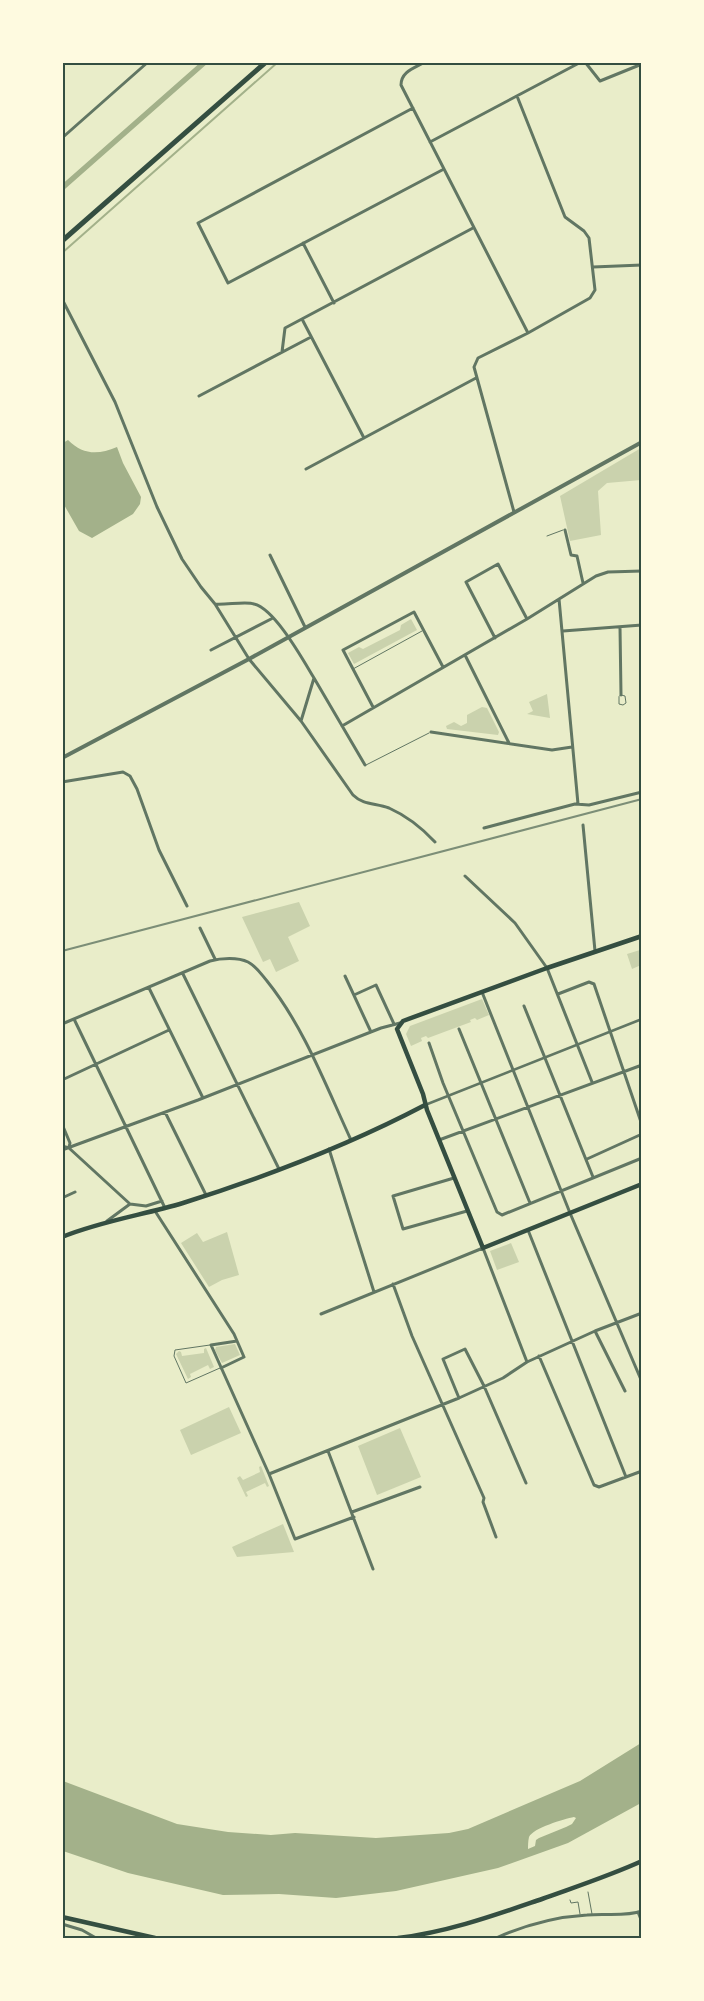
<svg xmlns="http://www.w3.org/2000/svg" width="704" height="2001" viewBox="0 0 704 2001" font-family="'DM Sans',sans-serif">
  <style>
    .green { fill: #cad2ad }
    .water { fill: #a3b18a; fill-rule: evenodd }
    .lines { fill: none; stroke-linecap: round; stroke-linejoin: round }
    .stream { stroke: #a3b18a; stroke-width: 2 }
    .canal { stroke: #a3b18a; stroke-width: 5.5 }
    .service { stroke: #617663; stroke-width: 1 }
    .pedestrian { stroke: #617663; stroke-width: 2.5 }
    .minor { stroke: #617663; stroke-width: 3 }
    .tertiary { stroke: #617663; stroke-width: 4 }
    .secondary { stroke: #344e41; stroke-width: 4.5 }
    .primary { stroke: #344e41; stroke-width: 5 }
    .rail { stroke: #7c8e77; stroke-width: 2 }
    .neatline { fill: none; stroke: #344e41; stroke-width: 2 }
  </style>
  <rect width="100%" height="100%" fill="#e9edc9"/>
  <path class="green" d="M 641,448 L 641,480 L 607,483 L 598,491 L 601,535 L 570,541 L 560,496 Z
    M 411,619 L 417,630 L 354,664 L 348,653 L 359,647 L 363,649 L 400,630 L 401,625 Z
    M 547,694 L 550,718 L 527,714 L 533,711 L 529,702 Z
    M 482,707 L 487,708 L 499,732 L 498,735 L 447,729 L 446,726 L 454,722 L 461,726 L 467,723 L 467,715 Z
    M 299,902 L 310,926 L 288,937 L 299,961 L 276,972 L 270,959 L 263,962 L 242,917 Z
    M 640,950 L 641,965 L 632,969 L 627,954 Z
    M 482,999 L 489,1015 L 477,1020 L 475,1018 L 470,1020 L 471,1022 L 428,1038 L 426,1036 L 421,1038 L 422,1041 L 411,1046 L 406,1034 L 410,1026 Z
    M 227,1232 L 239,1275 L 222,1280 L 209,1287 L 181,1243 L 197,1233 L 203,1242 Z
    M 511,1243 L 519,1262 L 497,1270 L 490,1251 Z
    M 235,1344 L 240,1355 L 222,1363 L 215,1350 L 216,1347 Z
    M 206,1348 L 214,1367 L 210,1369 L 208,1365 L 190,1374 L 191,1377 L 188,1379 L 176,1354 L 179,1351 L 181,1352 L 182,1356 L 204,1353 L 204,1349 Z
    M 229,1407 L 241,1433 L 191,1455 L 180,1430 Z
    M 400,1428 L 421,1477 L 377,1495 L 358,1446 Z
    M 261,1466 L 269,1486 L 267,1487 L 265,1483 L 246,1492 L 248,1496 L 246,1497 L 237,1478 L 240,1476 L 243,1480 L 260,1472 L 259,1467 Z
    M 283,1524 L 294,1552 L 237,1557 L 232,1547 Z"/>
  <path class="water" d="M 68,440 C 83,455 98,455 117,447 L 123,463 L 141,497 L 140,504 L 133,514 L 92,538 L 79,531 L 63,503 L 63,443 Z
    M 641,1743 L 641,1803 L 568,1843 L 498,1868 L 396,1891 L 336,1898 L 279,1894 L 223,1895 L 128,1873 L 63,1851 L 63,1781 L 177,1824 L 228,1832 L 271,1835 L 295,1833 L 376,1838 L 449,1833 L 468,1829 L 580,1781 ZM 574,1817 L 576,1818 L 572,1824 L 566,1827 L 539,1838 L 536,1840 L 535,1846 L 528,1849 C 528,1846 528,1841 529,1837 C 533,1828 564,1819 574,1817 Z"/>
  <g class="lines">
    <path class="stream" d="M 62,253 L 278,62"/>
    <path class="canal" d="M 62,188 L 205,62"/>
    <path class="service" d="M 547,536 L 563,530
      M 353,669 L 422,631
      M 621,695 L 625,696 L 626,703 L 623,705 L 619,704 L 619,697 Z
      M 366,765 L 429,733
      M 210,1345 L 175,1350 L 174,1356 L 186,1383 L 220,1368
      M 588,1892 L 592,1914
      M 570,1900 L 571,1903 L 578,1902 L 580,1914"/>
    <path class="pedestrian" d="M 425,1105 L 642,1019"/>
    <path class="minor" d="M 425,62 C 415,68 401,71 401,85 L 528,333 L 478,358 L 474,367 L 514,512
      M 585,62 L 600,81 L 642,64
      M 517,96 L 565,217 L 584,231 L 589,238 L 595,290 L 590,298 L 528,333
      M 413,108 L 198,223 L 228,283 L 444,169
      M 62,138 L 148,62
      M 430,142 L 581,62
      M 303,243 L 334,303
      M 593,267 L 642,265
      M 62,299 L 115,402 L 157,507 L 182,559 L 201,587 L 215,604 L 249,659 L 301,721 L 353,795 C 363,805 376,803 389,808 C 407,816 422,828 435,842
      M 302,319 L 364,438
      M 282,352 L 285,328 L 473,228
      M 199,396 L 311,337
      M 306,469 L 476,378
      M 565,530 L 571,555 L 577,556 L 583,583
      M 270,555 L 305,627
      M 559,599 L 578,804
      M 215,604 C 226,605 247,601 254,604 C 275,609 303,660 314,678 L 301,721
      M 620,627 L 621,695
      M 563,631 L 642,625
      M 495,638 L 466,582 L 498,564 L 527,619
      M 211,650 L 273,618
      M 465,655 L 509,743
      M 314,678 L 365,765
      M 373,707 L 343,650 L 414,612 L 443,667
      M 342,726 L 527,619 L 596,576 L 608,572 L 642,571
      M 431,732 L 552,750 L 572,747
      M 62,782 L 123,772 L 130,776 L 137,789 L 159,850 L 187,906
      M 583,825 L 595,951
      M 484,828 L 575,804 L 589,805 L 642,792
      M 465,876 L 515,923 L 547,968 L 592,1082
      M 200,928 L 215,959
      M 183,974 L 279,1169
      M 345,976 L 371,1032
      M 149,988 L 203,1098
      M 482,992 L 570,1213 L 642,1382
      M 558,994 L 589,982 L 594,984 L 642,1125
      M 354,995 L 376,985 L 394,1024
      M 524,1006 L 593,1177
      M 74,1019 L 165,1208
      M 62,1024 L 210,961 C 221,958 238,957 248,962 C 256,966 261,974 267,981 C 304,1027 326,1086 351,1140
      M 459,1029 L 530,1203
      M 429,1043 L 443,1083 L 497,1212 L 502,1215 L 642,1158
      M 62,1080 L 169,1030
      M 165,1112 L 206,1195
      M 62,1124 L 70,1143 L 69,1147
      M 439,1140 L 642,1065
      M 62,1146 L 69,1148 L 130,1204 L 146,1206 L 162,1201
      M 329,1149 L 374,1292
      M 62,1150 L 198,1100 L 381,1028 L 400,1023
      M 587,1159 L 642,1134
      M 454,1178 L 393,1196 L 403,1229 L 467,1211
      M 62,1198 L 75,1192
      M 155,1211 L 234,1334 L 244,1357 L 221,1368
      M 107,1221 L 130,1204
      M 528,1230 L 626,1477
      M 393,1284 L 412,1336 L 484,1498 L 483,1502 L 496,1537
      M 321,1314 L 483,1248 L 527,1362
      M 595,1331 L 625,1391
      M 237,1341 L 211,1345 L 269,1474 L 295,1539 L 354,1517
      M 539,1356 L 594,1485 L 599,1487 L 642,1471
      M 459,1398 L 443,1359 L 465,1349 L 484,1386 L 526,1483
      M 328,1451 L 373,1569
      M 269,1474 L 459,1398 L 503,1378 L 527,1362 L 595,1331 L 642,1313
      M 352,1512 L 420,1487
      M 638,1912 L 642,1922
      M 62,1924 L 82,1930 L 96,1938
      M 496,1938 C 525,1925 554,1917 587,1915 C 604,1913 625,1917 642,1911"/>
    <path class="tertiary" d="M 62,758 L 249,659 L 642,442"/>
    <path class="secondary" d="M 642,936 L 547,968 L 403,1021 L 397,1029 L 423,1094 L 427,1110 L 483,1248 L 642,1184
      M 62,1237 C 101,1221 143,1215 183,1203 C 265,1177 349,1145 425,1105
      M 62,1917 L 155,1938
      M 398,1938 C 448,1932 495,1915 542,1899 C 575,1887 609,1876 642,1861"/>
    <path class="primary" d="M 62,241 L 266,62"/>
    <path class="rail" d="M 62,951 L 642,799"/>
  </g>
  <rect width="704" height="2001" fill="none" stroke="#fefae0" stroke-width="128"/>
  <rect x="64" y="64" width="576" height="1873" class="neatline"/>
</svg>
